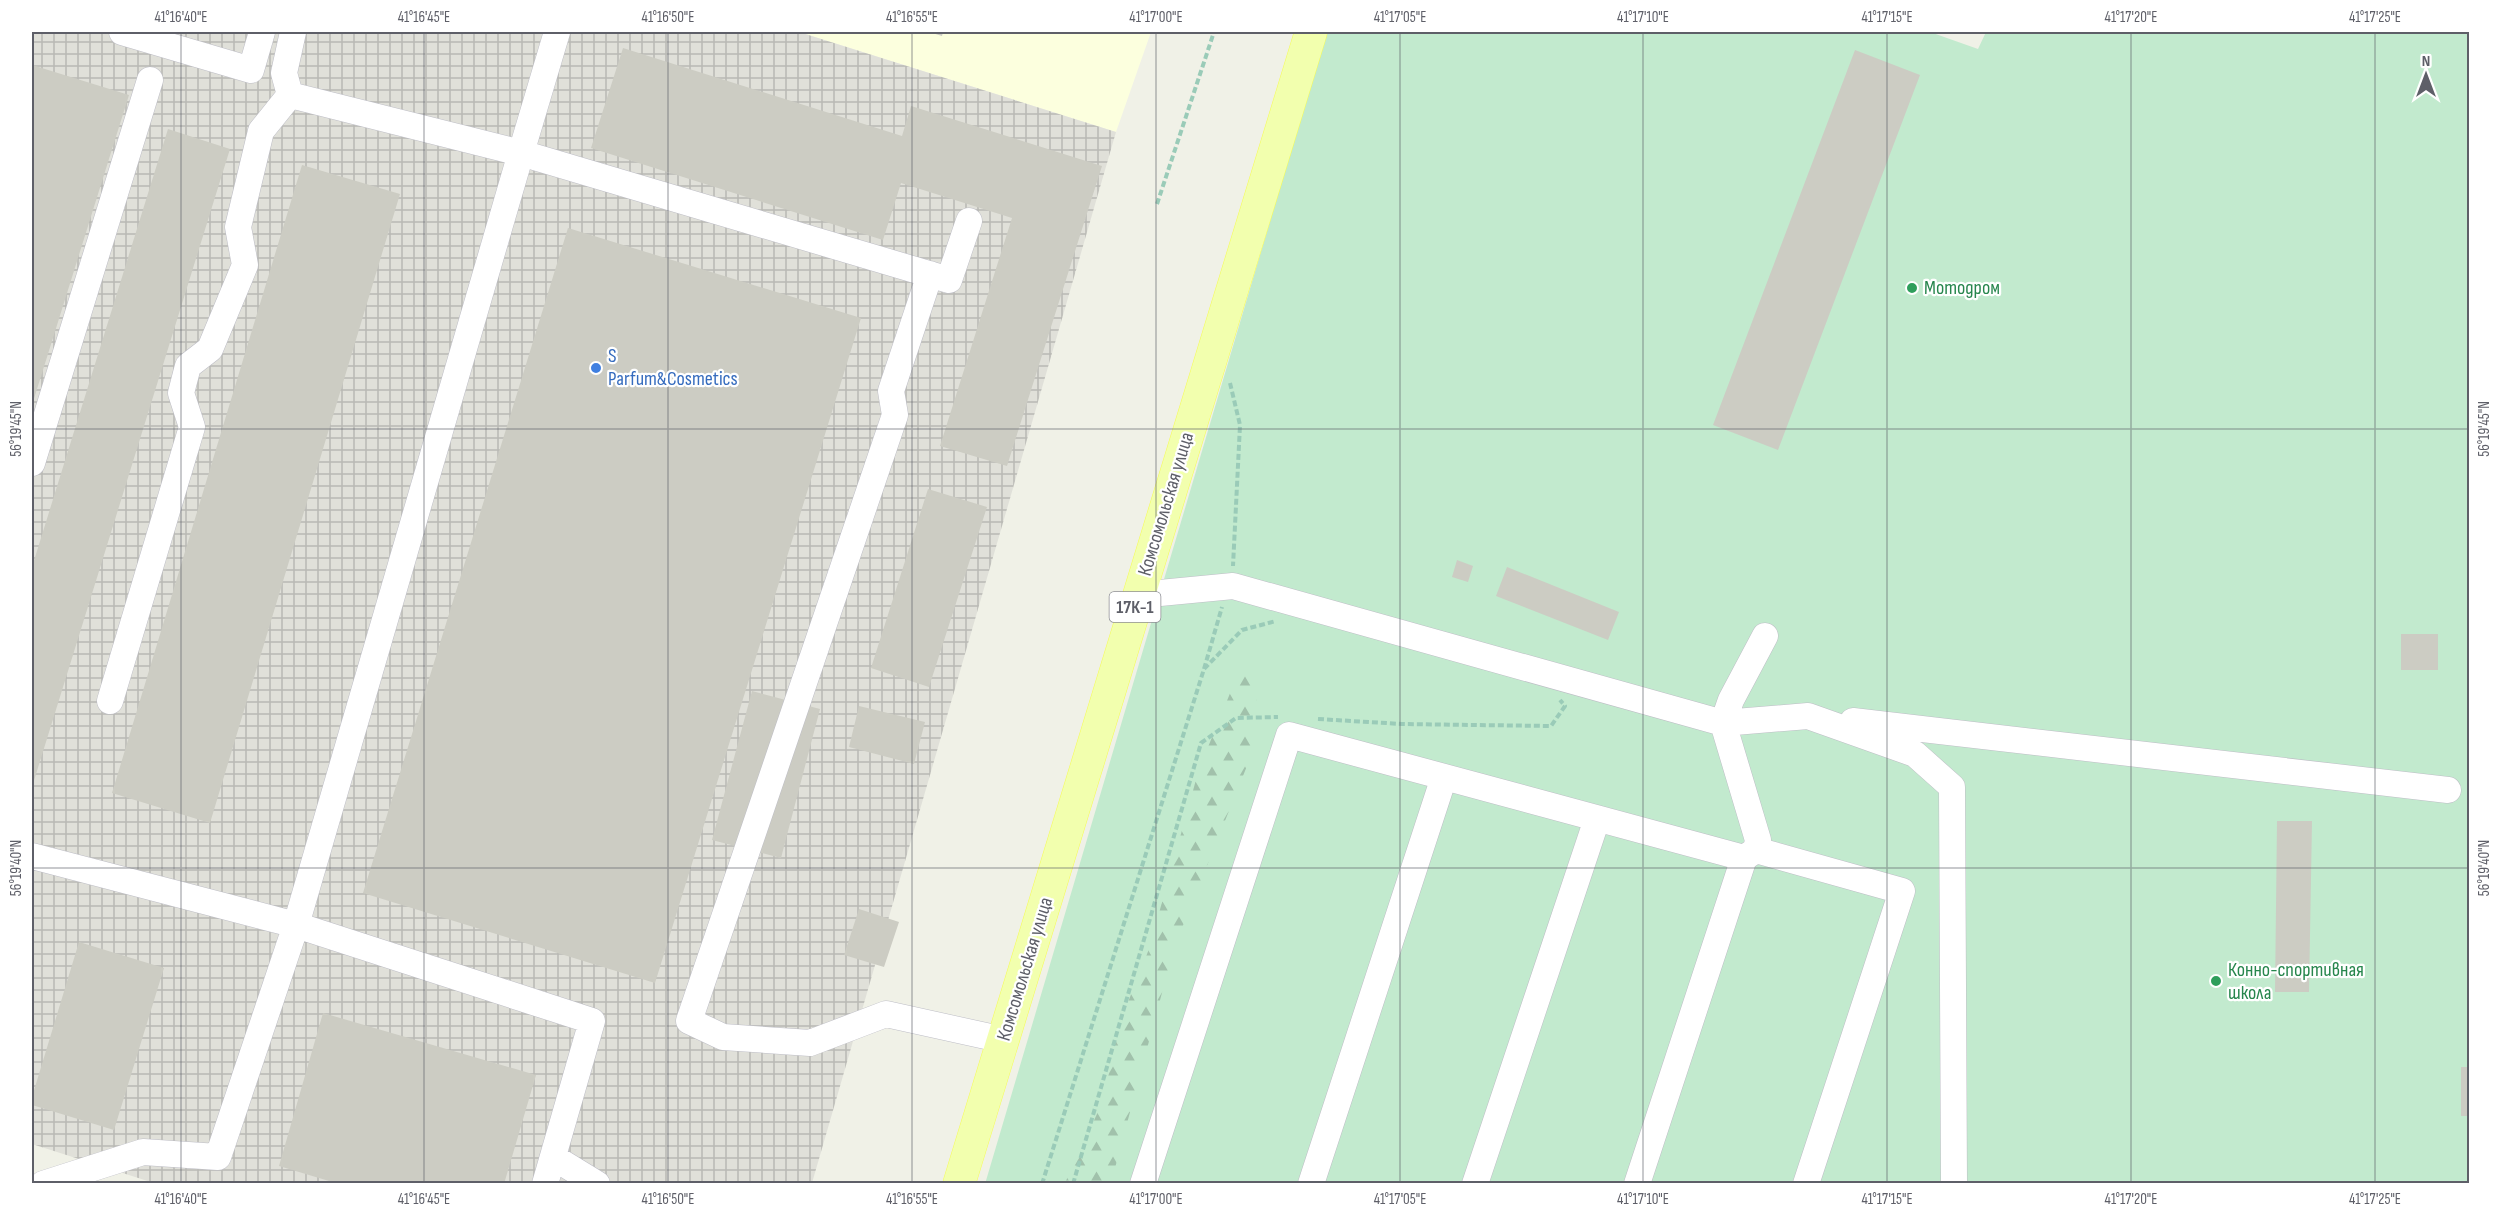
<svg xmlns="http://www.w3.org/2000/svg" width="2501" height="1215" viewBox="0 0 2501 1215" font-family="'Sofia Sans Condensed',sans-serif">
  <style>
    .commercial { fill: #fcffde }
    .industrial { fill: url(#industrial-grid) }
    .green { fill: #c2eace }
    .forest { fill: url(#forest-firs) }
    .building { fill: #ccccc3 }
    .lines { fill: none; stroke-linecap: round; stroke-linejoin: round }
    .minor-casing { stroke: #bebec6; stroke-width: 27 }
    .major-casing { stroke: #f6fc55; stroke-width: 33 }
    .path { stroke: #9acbb8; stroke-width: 4; stroke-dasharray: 6 3; stroke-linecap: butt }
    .minor { stroke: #fff; stroke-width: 26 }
    .major { stroke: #f2ffae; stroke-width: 32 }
    .ticks { fill: none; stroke: #5e5f68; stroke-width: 1.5; stroke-opacity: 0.45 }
    .leisure-dot { fill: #2e9e5b; stroke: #fff; stroke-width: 2 }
    .shop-dot { fill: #3f7fe0; stroke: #fff; stroke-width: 2 }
    .labels { text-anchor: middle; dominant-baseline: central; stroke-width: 4.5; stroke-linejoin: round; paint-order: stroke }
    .shield { fill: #fff; stroke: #8e8f95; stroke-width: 1.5 }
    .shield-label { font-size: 18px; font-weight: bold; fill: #5e5f68 }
    .leisure-label { font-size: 20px; fill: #27864d; stroke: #fff; text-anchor: start }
    .shop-label { font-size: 20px; fill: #366cbe; stroke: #fff; text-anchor: start }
    .street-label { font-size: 20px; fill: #5e5f68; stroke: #fff }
    .neatline { fill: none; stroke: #5e5f68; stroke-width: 2 }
    .ticks-label { font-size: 15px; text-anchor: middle; fill: #5e5f68 }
  </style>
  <defs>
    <pattern id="industrial-grid" width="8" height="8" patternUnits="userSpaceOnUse" patternTransform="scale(1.5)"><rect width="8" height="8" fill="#e0e0d9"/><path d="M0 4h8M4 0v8" fill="none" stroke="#b9b9b4"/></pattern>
    <pattern id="forest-firs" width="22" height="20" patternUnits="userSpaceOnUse" patternTransform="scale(1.5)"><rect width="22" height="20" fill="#c2eace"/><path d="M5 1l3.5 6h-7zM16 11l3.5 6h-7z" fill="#a1c1ab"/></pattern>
  </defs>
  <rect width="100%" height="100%" fill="#f0f1e7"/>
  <path class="commercial" d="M 799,32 L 1151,32 L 1116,132 Z"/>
  <path class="industrial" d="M 32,32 L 799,32 L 1116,132 L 812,1183 L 157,1184 L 32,1144 Z"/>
  <path class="green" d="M 1326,32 L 1930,32 L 1978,49 L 1986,32 L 2469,32 L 2470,1136 L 2467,1183 L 985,1184 Z"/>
  <path class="forest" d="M 1240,669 L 1257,674 L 1255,746 L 1174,948 L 1111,1183 L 1065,1183 L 1103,1101 L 1119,1025 L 1149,949 L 1199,769 Z"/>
  <path class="building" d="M 929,32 L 943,32 L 942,36 Z
    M 623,48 L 902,136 L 911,106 L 1102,166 L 1007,466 L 940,446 L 1012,218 L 901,183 L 883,240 L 591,148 Z
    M 1855,50 L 1920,75 L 1778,450 L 1713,425 Z
    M 32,65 L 129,95 L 32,405 Z
    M 168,129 L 230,149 L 32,787 L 32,567 Z
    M 302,165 L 400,194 L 210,823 L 112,793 Z
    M 568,228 L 861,318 L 655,983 L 363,893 Z
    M 928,489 L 987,507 L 929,687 L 871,668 Z
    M 1457,560 L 1473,566 L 1468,582 L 1452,577 Z
    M 1507,567 L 1619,612 L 1608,640 L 1496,596 Z
    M 2401,634 L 2438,634 L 2438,670 L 2401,670 Z
    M 752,691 L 820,709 L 781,858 L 712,840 Z
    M 859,706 L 925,722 L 914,764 L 849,747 Z
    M 2277,821 L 2312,821 L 2309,992 L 2275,992 Z
    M 859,909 L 899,922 L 884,967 L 844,955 Z
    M 79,942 L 164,968 L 114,1130 L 32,1105 L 32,1097 Z
    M 323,1013 L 536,1075 L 504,1184 L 339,1184 L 279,1166 Z
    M 2461,1067 L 2470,1067 L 2470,1116 L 2461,1116 Z"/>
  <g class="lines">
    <defs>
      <path id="minor" d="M 122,32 L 251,70 L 262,32
        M 557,32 L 521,153 L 949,280 L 969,221
        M 290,95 L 284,73 L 293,32
        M 930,274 L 891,391 L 895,415 L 689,1021 L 723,1037 L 810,1043 L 886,1014 L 1004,1040
        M 32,463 L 150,80
        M 1139,595 L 1233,586 L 1723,723 L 1808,716 L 1915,754 L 1952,787 L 1954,1184
        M 1853,721 L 2448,790
        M 1756,850 L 1902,891 L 1806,1184
        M 32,856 L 296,925 L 592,1021 L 545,1184
        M 553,1157 L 597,1184
        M 43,1184 L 143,1152 L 218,1157 L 296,925 L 521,153 L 290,95 L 261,131 L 238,227 L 245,265 L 210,349 L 188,366 L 181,393 L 192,427 L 110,701
        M 1143,1184 L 1289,735 L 1744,858
        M 1311,1184 L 1444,777
        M 1475,1184 L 1597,819
        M 1637,1184 L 1744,858 L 1756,850 L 1758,840 L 1723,723 L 1731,700 L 1765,636"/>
      <path id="major" d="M 959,1184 L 1311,32"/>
    </defs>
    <use href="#minor" class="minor-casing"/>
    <use href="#major" class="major-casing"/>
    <path class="path" d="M 1157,204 L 1214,32
      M 1230,383 L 1240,425 L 1233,566
      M 1204,669 L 1222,607
      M 1318,719 L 1402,724 L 1551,726 L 1565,706 L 1560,700
      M 1042,1184 L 1204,669 L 1242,630 L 1276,621
      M 1073,1184 L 1201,743 L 1236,718 L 1278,717"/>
    <use href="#minor" class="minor"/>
    <use href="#major" class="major"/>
  </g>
  <path class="ticks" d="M 181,32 L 181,1184M 424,32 L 424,1184M 668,32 L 668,1184M 912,32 L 912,1184M 1156,32 L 1156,1184M 1400,32 L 1400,1184M 1643,32 L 1643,1184M 1887,32 L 1887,1184M 2131,32 L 2131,1184M 2375,32 L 2375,1184M 32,429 L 2470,429M 32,868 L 2470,868"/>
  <g class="leisure-dot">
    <circle cx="1912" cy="288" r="6"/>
    <circle cx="2216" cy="981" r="6"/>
  </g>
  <circle class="shop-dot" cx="596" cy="368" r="6"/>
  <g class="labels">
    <rect class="shield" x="1109.5" y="592" width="51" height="30" rx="4.5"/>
    <g class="shield-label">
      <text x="1135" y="607">17К-1</text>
    </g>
    <g class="leisure-label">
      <text x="1924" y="288">Мотодром</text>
      <text x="2228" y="970">Конно-спортивная<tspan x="2228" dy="23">школа</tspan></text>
    </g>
    <g class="shop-label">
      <text x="608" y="356">S<tspan x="608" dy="23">Parfum&amp;Cosmetics</tspan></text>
    </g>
    <g class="street-label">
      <text transform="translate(1166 504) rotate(-73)">Комсомольская улица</text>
      <text transform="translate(1025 969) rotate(-73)">Комсомольская улица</text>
    </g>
  </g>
  <rect width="2501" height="1215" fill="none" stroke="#ffffff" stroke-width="66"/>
  <g transform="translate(2426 75)" stroke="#ffffff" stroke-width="4.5" paint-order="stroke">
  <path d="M0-4.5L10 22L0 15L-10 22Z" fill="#5e5f68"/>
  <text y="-9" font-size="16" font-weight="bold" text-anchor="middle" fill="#5e5f68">N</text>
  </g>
  <rect x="33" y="33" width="2435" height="1149" class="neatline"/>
  <g class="ticks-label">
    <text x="181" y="22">41°16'40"E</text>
    <text x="424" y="22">41°16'45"E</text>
    <text x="668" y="22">41°16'50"E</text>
    <text x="912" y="22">41°16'55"E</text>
    <text x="1156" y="22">41°17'00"E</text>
    <text x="1400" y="22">41°17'05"E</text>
    <text x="1643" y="22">41°17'10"E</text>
    <text x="1887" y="22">41°17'15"E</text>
    <text x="2131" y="22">41°17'20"E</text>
    <text x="2375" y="22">41°17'25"E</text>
    <text transform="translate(16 429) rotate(-90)" y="5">56°19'45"N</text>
    <text transform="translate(2484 429) rotate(-90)" y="5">56°19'45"N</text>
    <text transform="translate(16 868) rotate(-90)" y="5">56°19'40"N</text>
    <text transform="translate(2484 868) rotate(-90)" y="5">56°19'40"N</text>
    <text x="181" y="1204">41°16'40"E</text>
    <text x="424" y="1204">41°16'45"E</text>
    <text x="668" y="1204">41°16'50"E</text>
    <text x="912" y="1204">41°16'55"E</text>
    <text x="1156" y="1204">41°17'00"E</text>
    <text x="1400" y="1204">41°17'05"E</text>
    <text x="1643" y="1204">41°17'10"E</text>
    <text x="1887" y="1204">41°17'15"E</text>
    <text x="2131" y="1204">41°17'20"E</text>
    <text x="2375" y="1204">41°17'25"E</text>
  </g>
</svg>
